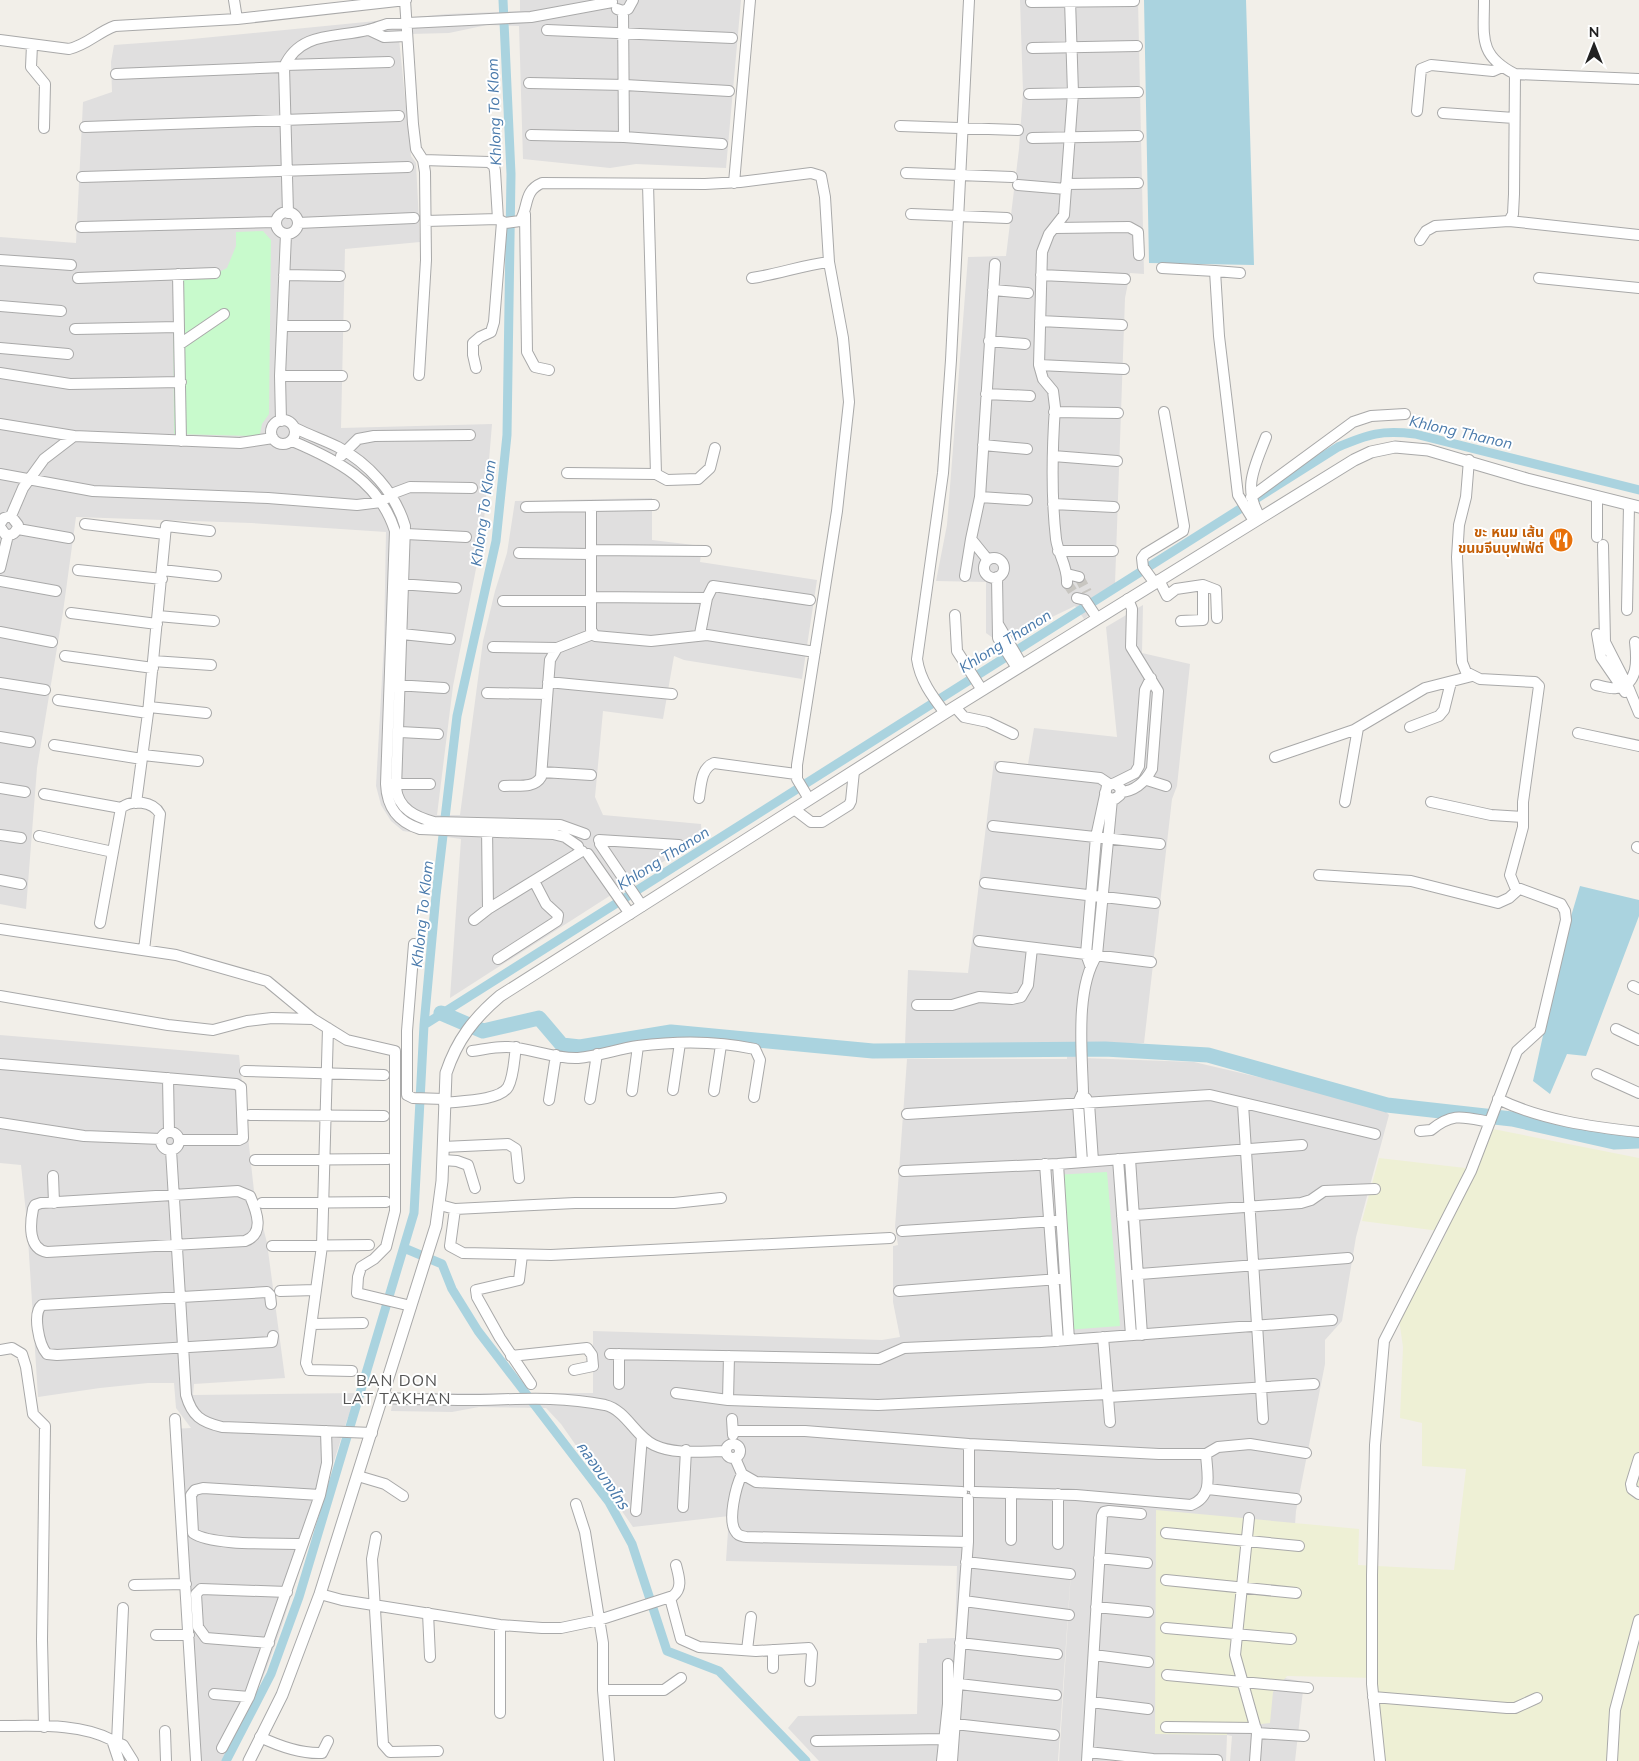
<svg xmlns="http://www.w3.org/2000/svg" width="1639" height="1761" viewBox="0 0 1639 1761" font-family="Mulish,'Noto Sans Thai',sans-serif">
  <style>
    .residential { fill: #e0dfdf }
    .farmland { fill: #eef0d5 }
    .park { fill: #c8facc }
    .water { fill: #aad3df }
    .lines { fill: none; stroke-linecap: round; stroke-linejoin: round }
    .canal { stroke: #aad3df; stroke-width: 9 }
    .river { stroke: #aad3df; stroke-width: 15 }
    .minor-tunnel { stroke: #c8c6c1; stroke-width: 10; stroke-dasharray: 10 5; stroke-linecap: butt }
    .minor-casing { stroke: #a9a9a9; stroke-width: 12 }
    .tertiary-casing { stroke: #a9a9a9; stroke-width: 13 }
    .minor { stroke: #fff; stroke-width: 10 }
    .tertiary { stroke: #fff; stroke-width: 11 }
    .labels { text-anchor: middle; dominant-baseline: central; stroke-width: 4; stroke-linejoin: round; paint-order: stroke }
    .food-label { font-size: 14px; font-weight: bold; fill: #c56008; stroke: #fff; text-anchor: end }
    .water-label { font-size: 15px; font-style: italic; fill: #4a7aab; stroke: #fff }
    .quarter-label { font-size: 16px; letter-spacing: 1px; fill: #555; stroke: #fff }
  </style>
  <rect width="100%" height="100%" fill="#f2efe9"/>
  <path class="residential" d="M 520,0 L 741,0 L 726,168 L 636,164 L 610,168 L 523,159 L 519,26 L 487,25 L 449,33 L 410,34 L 399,39 L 411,156 L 416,163 L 420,242 L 345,249 L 341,428 L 492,424 L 483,533 L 453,686 L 437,815 L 460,815 L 483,641 L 495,591 L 507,553 L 515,501 L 652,498 L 652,540 L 702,546 L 700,562 L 817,580 L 802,679 L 684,660 L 674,656 L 663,719 L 603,711 L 595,797 L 603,815 L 701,824 L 702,839 L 661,863 L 450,998 L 461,839 L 403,831 L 391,821 L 381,805 L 376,786 L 384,642 L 386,532 L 251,523 L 76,517 L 63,612 L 37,768 L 26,909 L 0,904 L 0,237 L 76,243 L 83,102 L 112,92 L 111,62 L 114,45 L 182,40 L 447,14 L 520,11 Z
    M 1020,0 L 1138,0 L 1144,274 L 1130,273 L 1125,298 L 1115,584 L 1090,599 L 1097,609 L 1084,619 L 1075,606 L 1029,628 L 1029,632 L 1014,643 L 1010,665 L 993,638 L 986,633 L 986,582 L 936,581 L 947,525 L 968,257 L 1006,256 L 1019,149 L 1023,92 Z
    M 1143,605 L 1142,653 L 1190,664 L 1177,786 L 1172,799 L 1144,1043 L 1087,1044 L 1082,1058 L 1194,1062 L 1381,1106 L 1389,1115 L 1356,1237 L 1342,1321 L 1325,1340 L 1325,1364 L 1296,1511 L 1284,1678 L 1304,1682 L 1295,1761 L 1230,1761 L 1232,1736 L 1227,1735 L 1226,1761 L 1059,1761 L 1072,1555 L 1058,1761 L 819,1761 L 788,1728 L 798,1716 L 917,1714 L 919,1643 L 927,1643 L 927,1639 L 955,1638 L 957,1566 L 726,1561 L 729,1516 L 633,1527 L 561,1424 L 546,1408 L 479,1407 L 452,1412 L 391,1411 L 394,1393 L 593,1393 L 593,1331 L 882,1340 L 900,1337 L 893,1302 L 893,1246 L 898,1245 L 895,1227 L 907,1059 L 1067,1059 L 1067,1042 L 905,1045 L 908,970 L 968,973 L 994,761 L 1028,764 L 1034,728 L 1117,737 L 1106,627 Z
    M 0,1035 L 239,1055 L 254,1191 L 267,1243 L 285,1378 L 194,1384 L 193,1395 L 358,1393 L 347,1420 L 282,1625 L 266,1670 L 226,1761 L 193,1761 L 171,1429 L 191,1428 L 176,1408 L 174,1383 L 148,1383 L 100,1388 L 38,1397 L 27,1223 L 21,1165 L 0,1163 Z"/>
  <path class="farmland" d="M 1493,1129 L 1639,1158 L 1639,1761 L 1379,1761 L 1377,1678 L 1287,1676 L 1273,1692 L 1270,1723 L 1227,1728 L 1227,1735 L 1155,1734 L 1156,1510 L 1359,1529 L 1358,1565 L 1454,1570 L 1466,1469 L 1422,1466 L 1422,1423 L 1400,1418 L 1403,1347 L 1399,1319 L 1447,1232 L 1362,1221 L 1379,1158 L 1474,1169 Z"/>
  <path class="park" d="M 263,231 L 271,240 L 269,414 L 262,424 L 260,434 L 254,436 L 174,434 L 173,275 L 215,274 L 227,268 L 236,246 L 236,232 Z
    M 1107,1172 L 1120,1326 L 1066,1330 L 1054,1175 Z"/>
  <path class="water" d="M 1144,0 L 1246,0 L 1254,265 L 1149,263 Z
    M 1580,886 L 1639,900 L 1639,916 L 1586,1056 L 1567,1054 L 1550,1094 L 1533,1081 L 1564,940 Z"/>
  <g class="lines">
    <path class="canal" d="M 424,1025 L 1338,447 C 1369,434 1381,430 1415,434 L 1639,490
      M 404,1248 L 442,1264 L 452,1289 L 478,1331 L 609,1502 L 632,1544 L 667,1651 L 719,1671 L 806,1761
      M 226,1761 L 271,1674 L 299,1597 L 414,1213 L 424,1025 L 436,895 L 457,716 L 496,541 L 507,435 L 511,174 L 503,0"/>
    <path class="river" d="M 441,1013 L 483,1031 L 539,1018 L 562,1045 L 580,1047 L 671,1032 L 873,1051 L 1105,1049 L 1208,1055 L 1387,1105 L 1512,1119 L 1614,1142 L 1639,1141"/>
    <path class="minor-tunnel" d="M 1079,577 L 1087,592
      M 1067,583 L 1077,598"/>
    <defs>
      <path id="minor" d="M 234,0 L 237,19
        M 405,0 L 413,124 L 416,149 L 423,160 L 425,172 L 426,260 L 419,375
        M 1484,0 C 1484,37 1478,55 1515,74 L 1639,79
        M 1031,2 L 1134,1
        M 617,9 L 623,11 L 628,9 L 633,0
        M 623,11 L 624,137
        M 369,30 L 384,37 L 406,36
        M 547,30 L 732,38
        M 0,40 L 69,49 C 87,45 98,32 115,26 L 237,19 L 406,0
        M 32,45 L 31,67 L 45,84 L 44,128
        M 1032,48 L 1137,46
        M 285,65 L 389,62
        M 116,74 L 284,67
        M 529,83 L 625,85 L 729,91
        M 1029,94 L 1138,92
        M 1417,111 L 1421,69 L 1431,65 L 1493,71 L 1502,67
        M 1443,113 L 1514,118
        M 900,126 L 1018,130
        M 85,127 L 399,116
        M 531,135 L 624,137 L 722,144
        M 1032,138 L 1138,136
        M 423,160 L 489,162 L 494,166 L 495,171 L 498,219 L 505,223 L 520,221 C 529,207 523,191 542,183 L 705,184 L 740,182 L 811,173 L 821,176 L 825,197 L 829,262 L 843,338 L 849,402 L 837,511 L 797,765 L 797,779 L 809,799
        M 906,173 L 1012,177
        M 82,177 L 408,167
        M 734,183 L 750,0
        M 1066,184 L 1138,183
        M 1018,185 L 1066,189
        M276 223a11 11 0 1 1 22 0a11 11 0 1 1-22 0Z
        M 288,213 L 284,67 C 300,31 336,38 368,30 C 374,29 380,26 387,24 L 531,17 L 612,2
        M 525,214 L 527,352 L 535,367 L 549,370
        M 911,214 L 1007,218
        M 426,221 L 498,219
        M 1509,221 L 1639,235
        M 298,223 L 414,218
        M 81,227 L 276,222
        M 1055,228 L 1129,227 L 1138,232 L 1139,255
        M 1420,240 L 1426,231 L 1435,226 L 1509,221 L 1513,214 L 1514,194 L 1515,74
        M 0,260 L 71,265
        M 1162,268 L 1215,271 L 1219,336 L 1238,495 L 1254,521
        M 1215,271 L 1240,273
        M 178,274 L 181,441
        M 284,275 L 340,276
        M 1041,275 L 1125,279
        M 78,278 L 215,273
        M 752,278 C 779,274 803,265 829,262
        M 1539,278 L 1639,288
        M 993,290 L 1028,293
        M 0,306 L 61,311
        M 1040,321 L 1122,325
        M 282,326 L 345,326
        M 75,329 L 179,327
        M 989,341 L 1025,344
        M 180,344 L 224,314
        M 0,348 L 68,354
        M 1039,365 L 1124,369
        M 476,368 L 473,355 L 473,343 L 480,337 L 491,332 L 494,322 L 502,222
        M 0,373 L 70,384 L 181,382
        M 280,376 L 342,376
        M 986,394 L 1030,396
        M 1054,412 L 1118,413
        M271 432a12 12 0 1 1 24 0a12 12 0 1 1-24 0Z
        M 281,421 L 280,376 L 286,234
        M 0,424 L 74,436
        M 295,428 C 309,435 324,440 338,447 C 368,463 395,492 405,526 L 396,788 C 398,809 416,817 434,822 L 560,825 L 585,834
        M 292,441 C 337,460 379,481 395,531 L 386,784 C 387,808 398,822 420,829 L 553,834 L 565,837 L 578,846
        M 983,445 L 1027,449
        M 341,456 L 358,439 L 374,436 L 470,435
        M 1053,456 L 1117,461
        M 567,473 L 656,474 L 648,184
        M 0,474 L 93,491 L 268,498 L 357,505 L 381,502 L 394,493 L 410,487 L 472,488
        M 656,474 L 667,480 L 698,479 L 710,468 L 715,448
        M 980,497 L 1027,500
        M 1251,497 L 1353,422 L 1371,416 L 1405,414
        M 1597,497 L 1597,537
        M 1053,504 L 1114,507
        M 591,506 L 591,630 L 595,636 L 651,641 L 707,635 L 815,652
        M 526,507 L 654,505
        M 11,516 L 23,488 L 44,459 L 74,436 L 240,443 L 273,438
        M 1260,517 C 1242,488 1255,466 1266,437
        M 0,524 L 4,518 L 11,516 L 18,525 C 17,532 12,537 5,534 L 0,527
        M 85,524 L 165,534
        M 18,529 L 69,538
        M 406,534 L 466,537
        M 1603,545 L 1605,642 L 1629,689 L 1639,713
        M 591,550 L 706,551
        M 1058,551 L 1113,551
        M 519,553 L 591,554
        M984 568a10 10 0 1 1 20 0a10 10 0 1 1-20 0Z
        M 988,560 L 971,539 L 980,497 L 995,264
        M 0,568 L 8,535
        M 78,570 L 162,579
        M 162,570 L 216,576
        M 1067,574 L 1079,577
        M 965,576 L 971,539
        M 997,577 L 998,638 L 1017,668
        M 1159,580 L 1167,596 L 1176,589 L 1203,585 L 1203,620 L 1181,621
        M 0,581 L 56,591
        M 1154,582 L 1143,567 L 1142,558 L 1145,554 L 1183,531 L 1184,526 L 1164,412
        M 1067,583 C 1068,567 1058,554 1056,539 C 1051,495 1052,451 1055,407 L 1053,391 L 1043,379 L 1039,365 L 1042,252 L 1049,234 L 1064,215 L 1073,93 L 1070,0
        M 399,584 L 456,588
        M 1203,585 L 1216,590 L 1217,618
        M 591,597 L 707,598
        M 1077,598 L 1085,600 L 1097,618
        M 503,601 L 591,601
        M 1627,610 L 1629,505
        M 71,613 L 157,624
        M 955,615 L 957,651 L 982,690
        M 158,616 L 214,621
        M 998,624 L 1022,665
        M 0,632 L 52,642
        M 402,634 L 450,639
        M 700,634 L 707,598 L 713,586 L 810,600
        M 1597,634 L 1601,657 L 1625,692
        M 493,647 L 557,648 L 593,634
        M 65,656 L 153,668
        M 153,661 L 211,665
        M 548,682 L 672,694
        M 0,683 L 45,690
        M 395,685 L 444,688
        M 1596,685 C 1602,686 1610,689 1616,688 C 1639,685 1637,659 1635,642
        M 487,693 L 547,694
        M 58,700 L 148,713
        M 149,707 L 206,713
        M 955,707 L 964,717 L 988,722 L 1013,734
        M 945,713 C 932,696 920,680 917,659 L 943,473 L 951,360 L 969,0
        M 1410,727 L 1439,716 L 1444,710 L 1451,682
        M 400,732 L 438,734
        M 1578,733 L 1639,746
        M 0,737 L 30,742
        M 54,745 L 142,759
        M 143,755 L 198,761
        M 1275,757 L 1354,730 L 1425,688 L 1472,676
        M 1001,767 L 1100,778 L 1109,784
        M 542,772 L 591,775
        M 1147,780 L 1166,786
        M 1115,783 L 1135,773 L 1139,766 L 1145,690 L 1151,678
        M 391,784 L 430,784
        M 504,786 C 517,785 534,789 541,777 L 550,660 L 557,648
        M 0,788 L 25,792
        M 1121,792 C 1136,791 1145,782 1152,769 L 1158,691 L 1131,647 L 1132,609 L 1128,599
        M 44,794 L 121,808
        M 699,798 C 701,785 701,768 714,763 L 796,774
        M 1345,802 L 1358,728
        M 1431,802 L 1491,815 L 1523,817
        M 136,803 L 148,713 L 166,526 L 210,531
        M 794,809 L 811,822 L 822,822 L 849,805 L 851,801 L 854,771
        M 993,826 L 1160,844
        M 487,827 L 488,909 L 582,851
        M 0,835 L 21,838
        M 39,836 L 113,852
        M 599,840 L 679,845
        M 600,844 L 642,906
        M 1637,847 L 1639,848
        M 588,854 L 630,914
        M 1319,875 L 1411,881 L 1498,903 L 1509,898 L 1519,889
        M 0,880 L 21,884
        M 985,883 L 1155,903
        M 474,920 L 488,909
        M 100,923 L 121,808 C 132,799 153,801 160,814 L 144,950
        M 0,929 L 176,955 L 267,981 L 313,1019 L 347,1040 L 395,1051 L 395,1211 L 386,1247 L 374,1259 L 361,1267 L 358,1277 L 357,1293 L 411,1306
        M 979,941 L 1151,962
        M 414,944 L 407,1031 L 407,1095 L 413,1098 L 444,1099
        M 498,959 L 557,921 L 558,915 L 546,904 L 534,881
        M 1090,965 L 1086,954 L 1096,837 L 1107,786 L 1115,783 L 1121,789 L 1120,795 L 1115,799 L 1109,798 L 1105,793
        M 1633,986 L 1639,989
        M 0,996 L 168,1025 L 213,1030 L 247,1021 L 272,1018 L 313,1019
        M 917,1005 L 952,1005 L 979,997 L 1012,999 L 1021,997 L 1028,985 L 1032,948
        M 328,1028 L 322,1246 L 306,1363 L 309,1370 L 352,1371
        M 1616,1029 L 1639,1040
        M 472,1051 C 487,1049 502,1045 517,1048 C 537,1051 558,1059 578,1058 C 598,1056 618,1049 638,1046 C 676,1041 718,1041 755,1049 L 760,1060 L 754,1097
        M 0,1064 L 236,1084 L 241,1087 L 243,1138 L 239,1140 L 180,1140
        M 245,1071 L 384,1075
        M 1597,1074 L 1639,1093
        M 168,1078 L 169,1132
        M 673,1090 L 680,1043
        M 632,1091 L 638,1046
        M 714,1091 L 721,1045
        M 1086,1098 L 1089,1103 L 1093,1161
        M 590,1099 L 597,1054
        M 1498,1099 C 1541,1120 1592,1127 1639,1132
        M 549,1100 L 556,1055
        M 444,1103 C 459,1101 500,1101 508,1087 C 514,1076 514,1059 516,1047
        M 1243,1104 L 1263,1419
        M 907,1114 L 1210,1095 L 1375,1134
        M 250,1115 L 384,1116
        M 0,1123 L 84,1136 L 161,1139
        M 1420,1131 L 1431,1130 C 1453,1112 1463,1117 1490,1122
        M161 1141a9 9 0 1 1 18 0a9 9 0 1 1-18 0Z
        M 443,1147 L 508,1144 L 516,1149 L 519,1178
        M 171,1150 L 186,1395 C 192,1416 201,1422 222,1427 L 372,1433
        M 1118,1159 L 1131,1335
        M 1130,1159 L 1142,1335
        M 255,1160 L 388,1159
        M 443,1160 L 457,1161 L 468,1165 L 475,1188
        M 1082,1162 L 1078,1103 L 1083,1092 C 1082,1052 1075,989 1097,955 L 1112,799
        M 1045,1164 L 1058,1341
        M 1058,1164 L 1069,1340
        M 904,1171 L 1058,1164 L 1302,1145
        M 53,1176 L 54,1203
        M 238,1191 L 250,1196 C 257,1212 265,1234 245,1241 L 47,1252 C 28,1249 30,1224 33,1209 L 35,1205 L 41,1203 Z
        M 262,1203 L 386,1202
        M 440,1205 L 455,1209 L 575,1203 L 674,1203 L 721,1198
        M 455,1209 L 450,1246 L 463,1253 L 551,1255 L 890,1238
        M 1122,1216 L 1301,1203 L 1311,1200 L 1324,1191 L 1375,1189
        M 902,1231 L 1056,1221
        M 272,1246 L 369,1245
        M 522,1255 L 519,1280 L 476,1290 L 477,1297 L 500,1338 L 531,1384
        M 1127,1275 L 1348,1258
        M 280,1291 L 316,1290
        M 899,1291 L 1059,1279
        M 271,1304 L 270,1295 L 267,1292 L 42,1305 C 32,1313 39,1345 47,1354 L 57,1355 L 272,1342 L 273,1336
        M 312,1324 L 363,1323
        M 1103,1337 L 1110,1422
        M 0,1350 L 12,1348 L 22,1354 L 26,1367 L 33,1414 L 45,1426 L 42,1640 L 44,1727
        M 610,1354 L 879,1359 L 904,1348 L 1041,1342 L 1332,1320
        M 619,1354 L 619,1384
        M 511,1356 L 587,1348 L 592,1355 L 593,1366 L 574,1370
        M 676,1393 L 728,1400 L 878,1405 L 1107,1394
        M 1108,1397 L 1314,1384
        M 382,1398 C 413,1399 445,1400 476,1400 C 522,1399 559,1396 605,1405 C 626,1410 635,1436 654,1445 C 675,1455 703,1451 726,1451
        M 728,1400 L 729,1356
        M 175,1419 L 196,1761
        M 732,1419 L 733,1435
        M 733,1431 L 805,1431 L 969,1444 L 1159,1454 L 1206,1454 L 1218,1447 L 1250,1444 L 1306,1453
        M726 1451a7 7 0 1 1 14 0a7 7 0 1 1-14 0Z
        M 969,1444 L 969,1486
        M 735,1458 L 742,1474 L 756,1482 L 962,1492
        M 1639,1458 L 1631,1484 L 1632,1489 L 1639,1494
        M 742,1474 C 736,1486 727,1521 736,1532 C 738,1536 742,1536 746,1537 L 968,1542
        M 358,1476 L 385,1484 L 403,1496
        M 1208,1489 L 1296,1499
        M 975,1492 L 1076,1495 L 1191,1505 C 1214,1496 1207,1474 1206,1454
        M 1011,1493 L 1011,1540
        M 1058,1494 L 1058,1544
        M 576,1504 L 585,1532 L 603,1643 L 603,1690 L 609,1761
        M 683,1507 L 686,1450
        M 636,1511 L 642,1436
        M 1249,1518 L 1235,1655 L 1257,1733 L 1255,1761
        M 1166,1533 L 1299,1546
        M 376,1537 L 372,1559 L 383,1744 L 390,1752 L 438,1751
        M 301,1544 C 276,1543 211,1546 193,1533 L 191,1495 L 195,1490 L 203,1488 L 320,1495
        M 1099,1558 L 1147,1563
        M 966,1562 L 1070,1574
        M 1166,1580 L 1296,1593
        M 134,1585 L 186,1584
        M 320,1594 L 342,1600 L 500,1625 L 542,1628 L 561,1628 L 599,1620 L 673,1596 C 683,1588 679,1577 676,1565
        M 670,1598 L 681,1639 L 699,1647 L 756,1651 L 809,1648 L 812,1653 L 810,1681
        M 964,1601 L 1069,1615
        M 1096,1607 L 1148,1612
        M 428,1613 L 430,1657
        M 1166,1628 L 1291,1639
        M 156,1635 L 189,1635
        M 269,1643 L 206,1638 L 198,1627 L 196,1594 L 201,1589 L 287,1592
        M 960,1643 L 1057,1654
        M 747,1650 L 751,1617
        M 1094,1655 L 1148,1662
        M 773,1668 L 773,1650
        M 1167,1675 L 1308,1688
        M 959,1684 L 1056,1695
        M 603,1690 L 664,1690 L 681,1678
        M 214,1694 L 249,1697
        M 1373,1697 L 1507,1708 L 1515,1708 L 1537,1698
        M 1091,1702 L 1148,1709
        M 500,1713 L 500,1625
        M 955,1724 L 1054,1735
        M 0,1726 C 37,1726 79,1723 112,1740 L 119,1761
        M 1166,1727 L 1256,1728
        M 165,1731 L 166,1761
        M 1257,1733 L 1304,1736
        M 260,1737 C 279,1746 301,1754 322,1753 L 328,1741
        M 112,1740 L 123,1745 L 133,1761
        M 816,1741 L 944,1739
        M 117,1742 L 123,1608
        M 222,1748 L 249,1697 L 320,1495 L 327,1463 L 326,1431
        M 1088,1752 L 1153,1759 L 1217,1760
        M 942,1761 L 948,1704 L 948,1664
        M 952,1761 L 968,1542 L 968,1499
        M 1087,1761 L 1102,1516 L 1104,1512 L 1109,1511 L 1141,1514
        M 1380,1761 L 1372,1684 L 1372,1575 L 1375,1445 L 1384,1341 L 1471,1171 L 1517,1051 L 1540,1030 L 1566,920 L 1565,911 L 1561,904 L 1515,887 L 1510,875 L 1523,827 L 1523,802 L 1539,686 L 1535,682 L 1480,679 L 1466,672 L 1462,662 L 1457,557 L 1459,525 L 1466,497 L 1469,460
        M 1612,1761 L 1615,1710 L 1639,1620"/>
      <path id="tertiary" d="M 249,1761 L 282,1695 L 320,1594 L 436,1226 L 442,1181 L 446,1073 C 457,1040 474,1018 500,996 L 945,713 L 1354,460 L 1371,452 L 1395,447 L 1428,450 L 1527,479 L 1639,507"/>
    </defs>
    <use href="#minor" class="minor-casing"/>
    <use href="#tertiary" class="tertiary-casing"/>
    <use href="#minor" class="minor"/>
    <use href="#tertiary" class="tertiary"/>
  </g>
  <defs>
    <symbol id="restaurant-disc" viewBox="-11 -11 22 22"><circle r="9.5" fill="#e8710a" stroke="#fff"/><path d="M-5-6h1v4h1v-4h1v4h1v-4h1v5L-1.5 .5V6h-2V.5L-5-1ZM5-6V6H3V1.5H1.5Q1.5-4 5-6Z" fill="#fff"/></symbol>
  </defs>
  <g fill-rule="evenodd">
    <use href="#restaurant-disc" x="1547" y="526" width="28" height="28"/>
  </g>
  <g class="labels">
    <g class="food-label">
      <text x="1544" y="532">ขะ หนม เส้น<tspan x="1544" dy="16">ขนมจีนบุฟเฟ่ต์</tspan></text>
    </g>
    <g class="water-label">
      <text transform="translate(494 112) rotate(-92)">Khlong To Klom</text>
      <text transform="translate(1461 432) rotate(13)">Khlong Thanon</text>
      <text transform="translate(483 513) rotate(-82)">Khlong To Klom</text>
      <text transform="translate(1005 641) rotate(-32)">Khlong Thanon</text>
      <text transform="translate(663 858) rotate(-32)">Khlong Thanon</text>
      <text transform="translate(422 914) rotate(-84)">Khlong To Klom</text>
      <text transform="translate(603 1475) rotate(55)">คลองบางไทร</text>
    </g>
    <g class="quarter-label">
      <text x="397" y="1380">BAN DON<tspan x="397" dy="18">LAT TAKHAN</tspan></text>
    </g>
  </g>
  <g transform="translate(1594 45)" stroke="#ffffff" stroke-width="4" paint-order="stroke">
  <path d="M0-4L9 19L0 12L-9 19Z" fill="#222222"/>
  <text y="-8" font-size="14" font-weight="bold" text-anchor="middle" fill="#222222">N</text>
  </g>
</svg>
